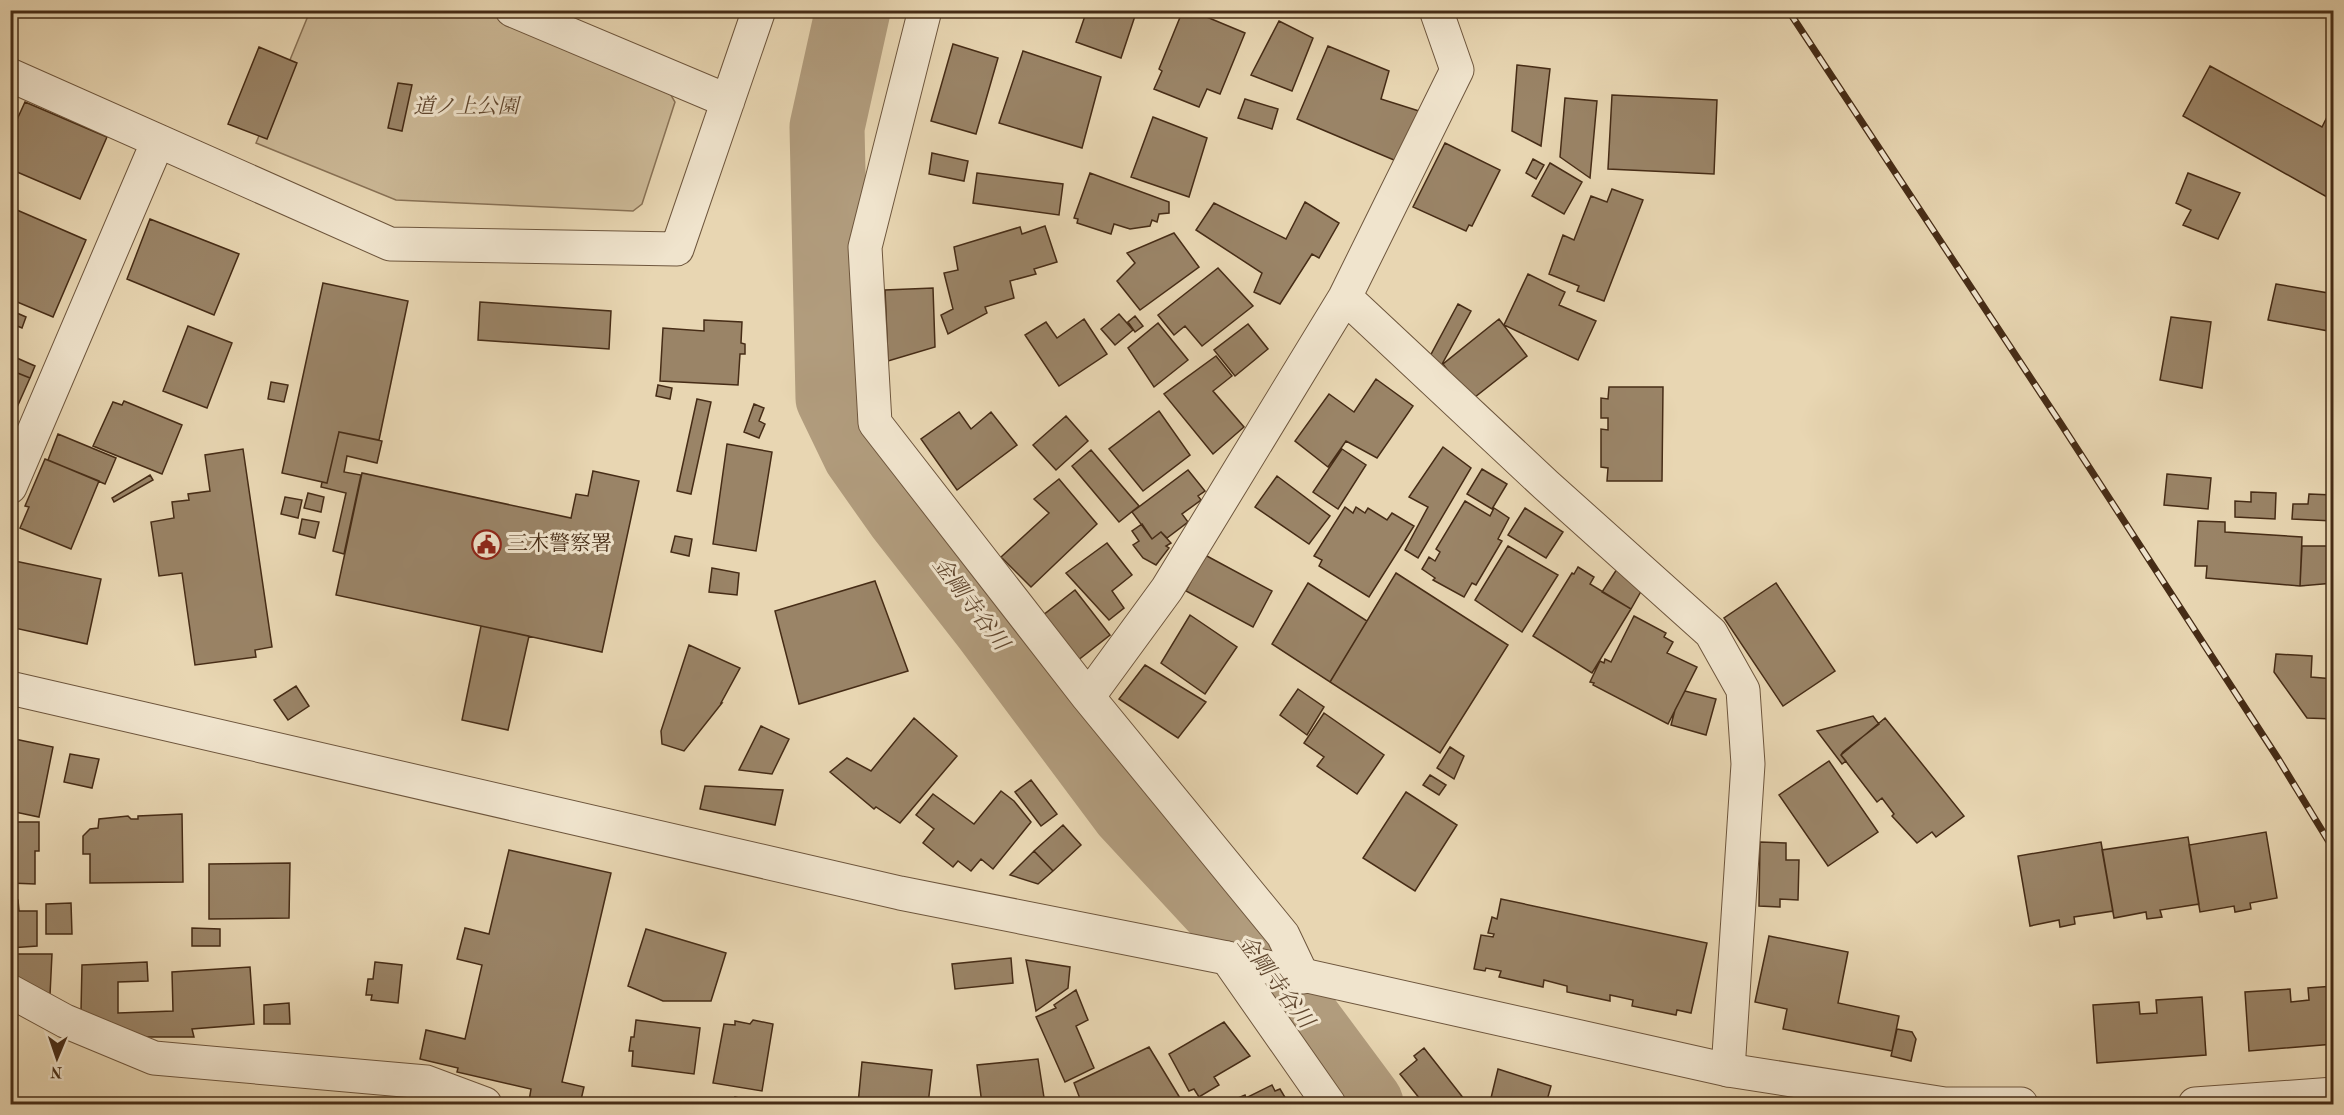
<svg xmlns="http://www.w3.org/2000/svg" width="2344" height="1115" viewBox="0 0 2344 1115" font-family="'Old Standard TT','Noto Serif JP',serif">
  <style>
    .green { fill: #ccb997; stroke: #897256; stroke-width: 1.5 }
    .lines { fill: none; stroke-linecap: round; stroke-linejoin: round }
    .river { stroke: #b19c7d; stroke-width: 75 }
    .building { fill: #9a8467; stroke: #462c16; stroke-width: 1.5 }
    .minor-casing { stroke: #6e563d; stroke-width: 35 }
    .tertiary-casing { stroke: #6e563d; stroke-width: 35 }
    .minor { stroke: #f0e4cd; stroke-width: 33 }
    .tertiary { stroke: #f0e4cd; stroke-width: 33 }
    .rail-casing { stroke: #462c16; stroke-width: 7 }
    .rail { stroke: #f0e4cd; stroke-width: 4.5; stroke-dasharray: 14; stroke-linecap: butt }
    .labels { text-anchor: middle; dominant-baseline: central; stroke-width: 6; stroke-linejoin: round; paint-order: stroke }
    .park-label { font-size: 21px; font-style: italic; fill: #614830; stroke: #f0e4cd }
    .poi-label { font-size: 21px; fill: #462c16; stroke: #f0e4cd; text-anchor: start }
    .water-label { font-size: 22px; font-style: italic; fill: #614830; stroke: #f0e4cd }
  </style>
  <rect width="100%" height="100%" fill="#e8d6b2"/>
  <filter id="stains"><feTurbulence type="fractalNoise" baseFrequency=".00333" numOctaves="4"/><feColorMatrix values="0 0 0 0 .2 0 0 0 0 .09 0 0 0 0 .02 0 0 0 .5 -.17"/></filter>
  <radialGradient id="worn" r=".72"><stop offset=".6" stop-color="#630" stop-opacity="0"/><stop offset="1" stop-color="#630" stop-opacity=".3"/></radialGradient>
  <path class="green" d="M 310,11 L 486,11 L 664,83 L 675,102 L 642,204 L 633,211 L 396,200 L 256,143 Z"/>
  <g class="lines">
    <path class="river" d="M 853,10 L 827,127 L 833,398 L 860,454 L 903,515 L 989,625 L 1128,811 L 1230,921 L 1366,1104"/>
  </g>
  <path class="building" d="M 1087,10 L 1137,10 L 1121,58 L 1076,42 Z
    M 1183,10 L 1190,10 L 1245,33 L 1220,94 L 1207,89 L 1199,107 L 1154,89 L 1162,71 L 1159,69 Z
    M 1475,10 L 1547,10 L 1546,17 L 1475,13 Z
    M 1279,21 L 1313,38 L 1292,91 L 1251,75 Z
    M 953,44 L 998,58 L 976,134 L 931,121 Z
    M 1328,46 L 1389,71 L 1381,99 L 1419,111 L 1401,163 L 1297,119 Z
    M 259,47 L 297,63 L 267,139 L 228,124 Z
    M 1023,51 L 1101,77 L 1082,148 L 999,123 Z
    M 1517,65 L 1550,69 L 1541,146 L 1512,131 Z
    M 2210,66 L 2322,127 L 2334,103 L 2334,201 L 2183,116 Z
    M 398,83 L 412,85 L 402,131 L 388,128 Z
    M 1612,95 L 1717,100 L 1714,174 L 1608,169 Z
    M 1565,98 L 1597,101 L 1590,178 L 1560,157 Z
    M 1245,99 L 1278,109 L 1272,129 L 1238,118 Z
    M 25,102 L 107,137 L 80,199 L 10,169 L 10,135 Z
    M 1153,117 L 1207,138 L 1189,197 L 1131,177 Z
    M 1445,143 L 1500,170 L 1472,226 L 1469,225 L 1466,231 L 1413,207 Z
    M 932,153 L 968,161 L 964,181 L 929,174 Z
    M 1533,159 L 1544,165 L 1536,179 L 1526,173 Z
    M 1550,163 L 1582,182 L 1564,214 L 1532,196 Z
    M 977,173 L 1063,184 L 1059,215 L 973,203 Z
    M 1090,173 L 1169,202 L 1169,213 L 1159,214 L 1157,222 L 1152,220 L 1150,226 L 1130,229 L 1114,224 L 1111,234 L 1077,223 L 1078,219 L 1074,218 Z
    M 2188,173 L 2240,193 L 2218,239 L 2183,225 L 2191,210 L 2176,203 Z
    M 1612,189 L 1643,200 L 1604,301 L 1577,291 L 1579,286 L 1549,274 L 1563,235 L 1574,240 L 1591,196 L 1607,202 Z
    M 1305,202 L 1339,223 L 1319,258 L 1312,254 L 1280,304 L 1254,292 L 1262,273 L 1196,230 L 1214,203 L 1286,239 Z
    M 10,207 L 86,240 L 53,317 L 10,299 Z
    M 150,219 L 239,254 L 214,315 L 127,279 Z
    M 1045,226 L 1057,262 L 1034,269 L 1036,274 L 1010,281 L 1014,298 L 985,307 L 987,313 L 948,334 L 941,315 L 953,309 L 944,273 L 958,270 L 954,247 L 1020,227 L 1022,234 Z
    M 1174,233 L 1199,267 L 1140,310 L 1117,281 L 1135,263 L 1127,253 Z
    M 1218,268 L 1253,306 L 1202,346 L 1185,326 L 1174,335 L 1158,315 Z
    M 1528,274 L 1565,292 L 1559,305 L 1596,321 L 1578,360 L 1504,325 Z
    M 323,283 L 408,301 L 379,440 L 339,432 L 327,483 L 282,473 Z
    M 2276,284 L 2334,294 L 2334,332 L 2268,320 Z
    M 933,288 L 935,347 L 888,361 L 885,290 Z
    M 480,302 L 611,311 L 609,349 L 478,340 Z
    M 1458,304 L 1471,311 L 1441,366 L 1428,360 Z
    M 10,310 L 26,317 L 22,328 L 10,323 Z
    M 1119,314 L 1133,330 L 1115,345 L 1101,329 Z
    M 1135,316 L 1143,326 L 1135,332 L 1128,322 Z
    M 2171,317 L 2211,322 L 2202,388 L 2160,380 Z
    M 1084,319 L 1107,354 L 1059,386 L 1025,335 L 1046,322 L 1057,338 Z
    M 1499,319 L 1527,356 L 1470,401 L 1443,364 Z
    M 704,320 L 742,322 L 741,343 L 745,344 L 745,354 L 740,354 L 738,385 L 660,381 L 663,328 L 704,331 Z
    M 1158,323 L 1188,360 L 1154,387 L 1128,348 Z
    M 1248,324 L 1268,349 L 1235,376 L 1214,350 Z
    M 188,326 L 232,343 L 207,408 L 163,391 Z
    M 10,355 L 35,366 L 30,378 L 10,370 Z
    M 1216,356 L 1232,376 L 1213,391 L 1244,427 L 1213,454 L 1164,394 Z
    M 10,370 L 30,378 L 10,423 Z
    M 1376,379 L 1413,406 L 1377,458 L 1346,441 L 1328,467 L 1295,441 L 1329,394 L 1354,412 Z
    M 271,382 L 288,385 L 284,402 L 268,399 Z
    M 658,385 L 672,388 L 670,399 L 656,396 Z
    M 1609,387 L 1663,387 L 1662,481 L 1607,481 L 1608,468 L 1601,467 L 1601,429 L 1608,430 L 1608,418 L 1601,418 L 1601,398 L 1608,399 Z
    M 697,399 L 711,402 L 691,494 L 677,491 Z
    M 124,401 L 182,425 L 162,474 L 93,446 L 113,402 L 122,405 Z
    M 754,404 L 764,408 L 759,421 L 765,424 L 759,438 L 744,432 Z
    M 1159,411 L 1190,455 L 1143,491 L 1109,449 Z
    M 959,412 L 971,429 L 991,412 L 1017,445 L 957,490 L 921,439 Z
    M 1066,416 L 1088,441 L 1056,470 L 1033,445 Z
    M 339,432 L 382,441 L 377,463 L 347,456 L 344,472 L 361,475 L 344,554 L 333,551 L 346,493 L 321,487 L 322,482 L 327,483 Z
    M 58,434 L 116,458 L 105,484 L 48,460 Z
    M 727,444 L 772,452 L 756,551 L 713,544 Z
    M 1443,447 L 1471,468 L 1418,558 L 1405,550 L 1428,507 L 1409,497 Z
    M 243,449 L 272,647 L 255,650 L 256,657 L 195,665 L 182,573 L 159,576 L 151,522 L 174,518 L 172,502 L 189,500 L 188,494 L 210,491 L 205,455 Z
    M 1342,449 L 1366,465 L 1338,509 L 1313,492 Z
    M 1091,450 L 1139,506 L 1119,522 L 1072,466 Z
    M 45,459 L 99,481 L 71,549 L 20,528 L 29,507 L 25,506 Z
    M 1482,469 L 1507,484 L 1492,509 L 1467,494 Z
    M 1188,470 L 1205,491 L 1198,496 L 1201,500 L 1182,514 L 1188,522 L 1167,538 L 1161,532 L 1152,539 L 1132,512 Z
    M 593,471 L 639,481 L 602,652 L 336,595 L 362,473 L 571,518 L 576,494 L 588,496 Z
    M 2167,474 L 2211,478 L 2208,509 L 2164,505 Z
    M 150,475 L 153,480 L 114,502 L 112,498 Z
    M 1277,476 L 1330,516 L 1309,544 L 1255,507 Z
    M 1059,479 L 1097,524 L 1031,587 L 1001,557 L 1049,513 L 1034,499 Z
    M 2251,492 L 2276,493 L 2275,519 L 2235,517 L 2235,501 L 2251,502 Z
    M 308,493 L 324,497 L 321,512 L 304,508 Z
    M 2309,494 L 2333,495 L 2333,521 L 2292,519 L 2293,504 L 2308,504 Z
    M 285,497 L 302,500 L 298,518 L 281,514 Z
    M 1465,501 L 1490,516 L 1494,508 L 1509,518 L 1498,539 L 1502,541 L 1476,585 L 1472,583 L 1464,597 L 1433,580 L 1435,578 L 1422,569 L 1429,557 L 1435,561 L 1440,552 L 1436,549 Z
    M 1345,507 L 1353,513 L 1356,507 L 1365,513 L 1368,508 L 1387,520 L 1392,513 L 1414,526 L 1369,597 L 1319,566 L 1322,560 L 1314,556 Z
    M 1525,508 L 1563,532 L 1546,558 L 1508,535 Z
    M 302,519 L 319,522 L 315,538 L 299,534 Z
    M 2198,521 L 2225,522 L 2225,532 L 2302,537 L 2300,586 L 2206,578 L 2207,566 L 2195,566 Z
    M 1142,524 L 1152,539 L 1161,532 L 1171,543 L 1166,546 L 1169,548 L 1156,565 L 1143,558 L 1133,545 L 1139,541 L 1132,531 Z
    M 675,536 L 692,539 L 689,556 L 671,552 Z
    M 1107,543 L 1132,575 L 1112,591 L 1124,608 L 1109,620 L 1066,573 Z
    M 1508,546 L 1558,575 L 1522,632 L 1475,600 Z
    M 2302,546 L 2334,546 L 2334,583 L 2300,586 Z
    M 1205,555 L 1272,591 L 1253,627 L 1186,591 Z
    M 10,560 L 101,579 L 87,644 L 10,627 Z
    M 1578,567 L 1594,577 L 1590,584 L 1631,609 L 1592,673 L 1533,636 L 1572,573 L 1574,574 Z
    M 712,568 L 739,573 L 737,595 L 709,592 Z
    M 1617,569 L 1644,586 L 1631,609 L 1602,592 Z
    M 1396,573 L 1508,645 L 1440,753 L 1330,682 Z
    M 875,581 L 908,671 L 799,704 L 775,611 Z
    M 1308,583 L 1367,621 L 1330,682 L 1272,644 Z
    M 1776,583 L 1835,671 L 1783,706 L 1724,618 Z
    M 1075,590 L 1110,635 L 1077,661 L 1042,616 Z
    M 1190,615 L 1237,647 L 1205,694 L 1161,663 Z
    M 1634,616 L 1666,633 L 1664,637 L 1673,642 L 1667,653 L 1697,667 L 1668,724 L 1593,685 L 1594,683 L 1590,682 L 1600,661 L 1604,663 L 1605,659 L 1611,662 Z
    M 481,626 L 529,636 L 508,730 L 462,720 Z
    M 689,645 L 740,668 L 721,703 L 722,703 L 684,751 L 662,744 L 661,731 Z
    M 2276,654 L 2312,656 L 2311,677 L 2334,679 L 2334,719 L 2307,718 L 2274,672 Z
    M 1145,665 L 1206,702 L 1178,738 L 1119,699 Z
    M 296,686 L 309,706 L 288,720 L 274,700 Z
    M 1298,689 L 1324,707 L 1307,735 L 1280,715 Z
    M 1685,691 L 1716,699 L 1706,735 L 1671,725 L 1675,710 Z
    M 1324,713 L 1384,755 L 1357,794 L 1317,766 L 1324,757 L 1304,743 Z
    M 1873,716 L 1879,724 L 1843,752 L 1841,755 L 1846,761 L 1842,764 L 1817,731 Z
    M 914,718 L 957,756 L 900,823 L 876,807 L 874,809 L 830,772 L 847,758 L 871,771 Z
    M 1885,718 L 1964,816 L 1936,837 L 1932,832 L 1917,843 L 1892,816 L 1894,814 L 1882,798 L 1877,802 L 1841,755 Z
    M 761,726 L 789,739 L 772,774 L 739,770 Z
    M 10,738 L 53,747 L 39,817 L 10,811 Z
    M 1450,747 L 1464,756 L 1454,779 L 1437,768 Z
    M 70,754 L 99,759 L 92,788 L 64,782 Z
    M 1829,761 L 1878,832 L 1828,866 L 1779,795 Z
    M 1430,775 L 1446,785 L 1439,795 L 1423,785 Z
    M 1031,780 L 1057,814 L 1041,826 L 1015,792 Z
    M 705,786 L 783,790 L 775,825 L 700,809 Z
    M 1001,791 L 1014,801 L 1031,822 L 993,869 L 981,859 L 971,871 L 958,861 L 953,867 L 923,843 L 934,829 L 916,815 L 933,794 L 974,824 Z
    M 1406,792 L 1457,825 L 1415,891 L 1363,858 Z
    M 182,814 L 183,882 L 90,883 L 90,854 L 83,854 L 83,836 L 90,829 L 98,828 L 99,819 L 128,816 L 131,819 L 138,819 L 138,816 Z
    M 10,822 L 39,822 L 39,851 L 35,851 L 35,884 L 10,883 Z
    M 1063,825 L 1081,845 L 1053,871 L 1034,851 Z
    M 2266,832 L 2277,898 L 2250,903 L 2251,909 L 2235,912 L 2234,906 L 2200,912 L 2189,845 Z
    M 2188,837 L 2199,904 L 2160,910 L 2162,917 L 2147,919 L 2146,912 L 2114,918 L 2102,850 Z
    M 1760,842 L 1786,843 L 1786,860 L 1799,860 L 1798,900 L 1780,899 L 1780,907 L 1759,906 Z
    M 2101,842 L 2113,911 L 2074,917 L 2075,924 L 2060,927 L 2059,920 L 2030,926 L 2018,856 Z
    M 509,850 L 611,873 L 562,1082 L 584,1087 L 580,1104 L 544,1104 L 529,1101 L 531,1089 L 457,1072 L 458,1068 L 420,1059 L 426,1030 L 465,1039 L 482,965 L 457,959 L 465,928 L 489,934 Z
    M 1034,851 L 1053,871 L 1038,884 L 1010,875 Z
    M 290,863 L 289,918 L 209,919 L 209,864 Z
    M 1501,899 L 1707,943 L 1691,1013 L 1677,1010 L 1676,1015 L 1632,1006 L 1633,1000 L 1610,995 L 1610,1001 L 1567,992 L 1567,986 L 1544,980 L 1543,987 L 1499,977 L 1501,971 L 1486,968 L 1485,971 L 1474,969 L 1481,935 L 1493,937 L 1494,934 L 1488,933 L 1492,917 L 1497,919 Z
    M 10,900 L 18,900 L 19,911 L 37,911 L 37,946 L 10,948 Z
    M 71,903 L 72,934 L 46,934 L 46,904 Z
    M 192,928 L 220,929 L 220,946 L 192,946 Z
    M 646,929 L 726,953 L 711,1001 L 663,1001 L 628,986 Z
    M 1769,936 L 1848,952 L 1838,1003 L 1899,1016 L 1892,1051 L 1783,1029 L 1787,1009 L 1755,1002 Z
    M 10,954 L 52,954 L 50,995 L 10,985 Z
    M 1011,958 L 1013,983 L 955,989 L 952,964 Z
    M 1026,960 L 1070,967 L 1068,988 L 1036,1011 Z
    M 147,962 L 148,981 L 118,982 L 118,1013 L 173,1011 L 172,972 L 250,967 L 254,1024 L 192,1029 L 194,1037 L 144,1037 L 81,1011 L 82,965 Z
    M 375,962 L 402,965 L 398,1003 L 371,1000 L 372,995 L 366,995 L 368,979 L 373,979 Z
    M 2334,986 L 2334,1044 L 2249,1051 L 2245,992 L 2290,989 L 2291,1002 L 2309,1000 L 2308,988 Z
    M 1076,990 L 1088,1020 L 1076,1026 L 1094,1068 L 1065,1082 L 1036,1017 L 1056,1008 L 1054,1005 Z
    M 2202,997 L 2206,1055 L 2097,1063 L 2093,1005 L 2139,1002 L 2140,1014 L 2157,1013 L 2156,1000 Z
    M 289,1003 L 290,1024 L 264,1024 L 264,1005 Z
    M 636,1020 L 700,1028 L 694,1074 L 632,1066 L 633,1051 L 629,1051 L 631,1037 L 634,1037 Z
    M 753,1020 L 773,1024 L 762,1091 L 713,1083 L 724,1024 L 735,1025 L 735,1021 L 750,1024 Z
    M 1224,1022 L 1250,1056 L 1214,1077 L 1219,1085 L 1199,1097 L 1194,1089 L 1189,1091 L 1169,1054 Z
    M 1897,1029 L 1912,1032 L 1916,1039 L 1911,1061 L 1891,1056 Z
    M 1149,1047 L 1180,1098 L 1179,1104 L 1082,1104 L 1074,1083 Z
    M 1424,1048 L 1468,1104 L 1424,1104 L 1400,1074 L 1417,1060 L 1414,1056 Z
    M 1038,1059 L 1045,1104 L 982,1104 L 977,1065 Z
    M 862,1062 L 932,1070 L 928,1104 L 858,1104 Z
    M 1498,1069 L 1551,1086 L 1546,1104 L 1517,1104 L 1491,1098 Z
    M 1272,1085 L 1275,1091 L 1280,1089 L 1289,1104 L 1224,1104 L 1245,1095 L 1246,1098 Z
    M 735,1097 L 764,1104 L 734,1104 Z
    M 635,1098 L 690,1104 L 634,1104 Z"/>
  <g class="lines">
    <defs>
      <path id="minor" d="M 512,10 L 728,101
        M 925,10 L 865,247 L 875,423 L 1088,697 L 1283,935 L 1303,977
        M 1436,10 L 1457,70 L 1345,297 L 1546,485 L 1711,633 L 1743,690 L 1748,764 L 1728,1070
        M 10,75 L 390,244 L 677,249 L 759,10
        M 10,487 L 158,141
        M 1088,697 L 1167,589 L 1345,297
        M 1227,958 L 1329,1104
        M 10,991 L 65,1021 L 154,1058 L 426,1082 L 485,1104"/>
      <path id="tertiary" d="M 10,688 L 900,893 L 1227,958 L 1728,1070 L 1945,1104 L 2021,1104
        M 2195,1104 L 2334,1094"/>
    </defs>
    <use href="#minor" class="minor-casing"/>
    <use href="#tertiary" class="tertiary-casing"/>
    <use href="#minor" class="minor"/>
    <use href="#tertiary" class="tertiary"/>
    <defs>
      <path id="rail" d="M 1788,10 L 2061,424 L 2279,760 L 2334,850"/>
    </defs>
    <use href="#rail" class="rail-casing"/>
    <use href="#rail" class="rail"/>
  </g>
  <defs>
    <symbol id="civic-ring" viewBox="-11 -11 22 22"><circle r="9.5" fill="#f0e4cd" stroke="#8f2418" stroke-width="1.5"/><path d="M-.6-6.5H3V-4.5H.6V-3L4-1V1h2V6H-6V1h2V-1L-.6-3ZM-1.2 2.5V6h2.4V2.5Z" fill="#8f2418"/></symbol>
  </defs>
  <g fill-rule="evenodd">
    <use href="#civic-ring" x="470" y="528" width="33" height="33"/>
  </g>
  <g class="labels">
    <g class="park-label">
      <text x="466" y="107">道ノ上公園</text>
    </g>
    <g class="poi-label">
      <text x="507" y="544">三木警察署</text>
    </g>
    <g class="water-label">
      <text transform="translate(970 604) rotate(53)">金剛寺谷川</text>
      <text transform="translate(1275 982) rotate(53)">金剛寺谷川</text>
    </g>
  </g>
  <rect width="2344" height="1115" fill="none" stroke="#e8d6b2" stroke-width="36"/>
  <rect x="12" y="12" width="2320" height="1091" fill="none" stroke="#462c16" stroke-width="3"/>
  <rect x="18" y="18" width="2308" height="1079" fill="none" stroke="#462c16" stroke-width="1.5"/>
  <g transform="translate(57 1058) rotate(182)" stroke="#f0e4cd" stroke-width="4.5" paint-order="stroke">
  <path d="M0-4.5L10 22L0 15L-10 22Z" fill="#462c16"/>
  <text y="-9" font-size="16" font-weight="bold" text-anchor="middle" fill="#462c16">N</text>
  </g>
  <rect width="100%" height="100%" filter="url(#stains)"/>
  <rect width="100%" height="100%" fill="url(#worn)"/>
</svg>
